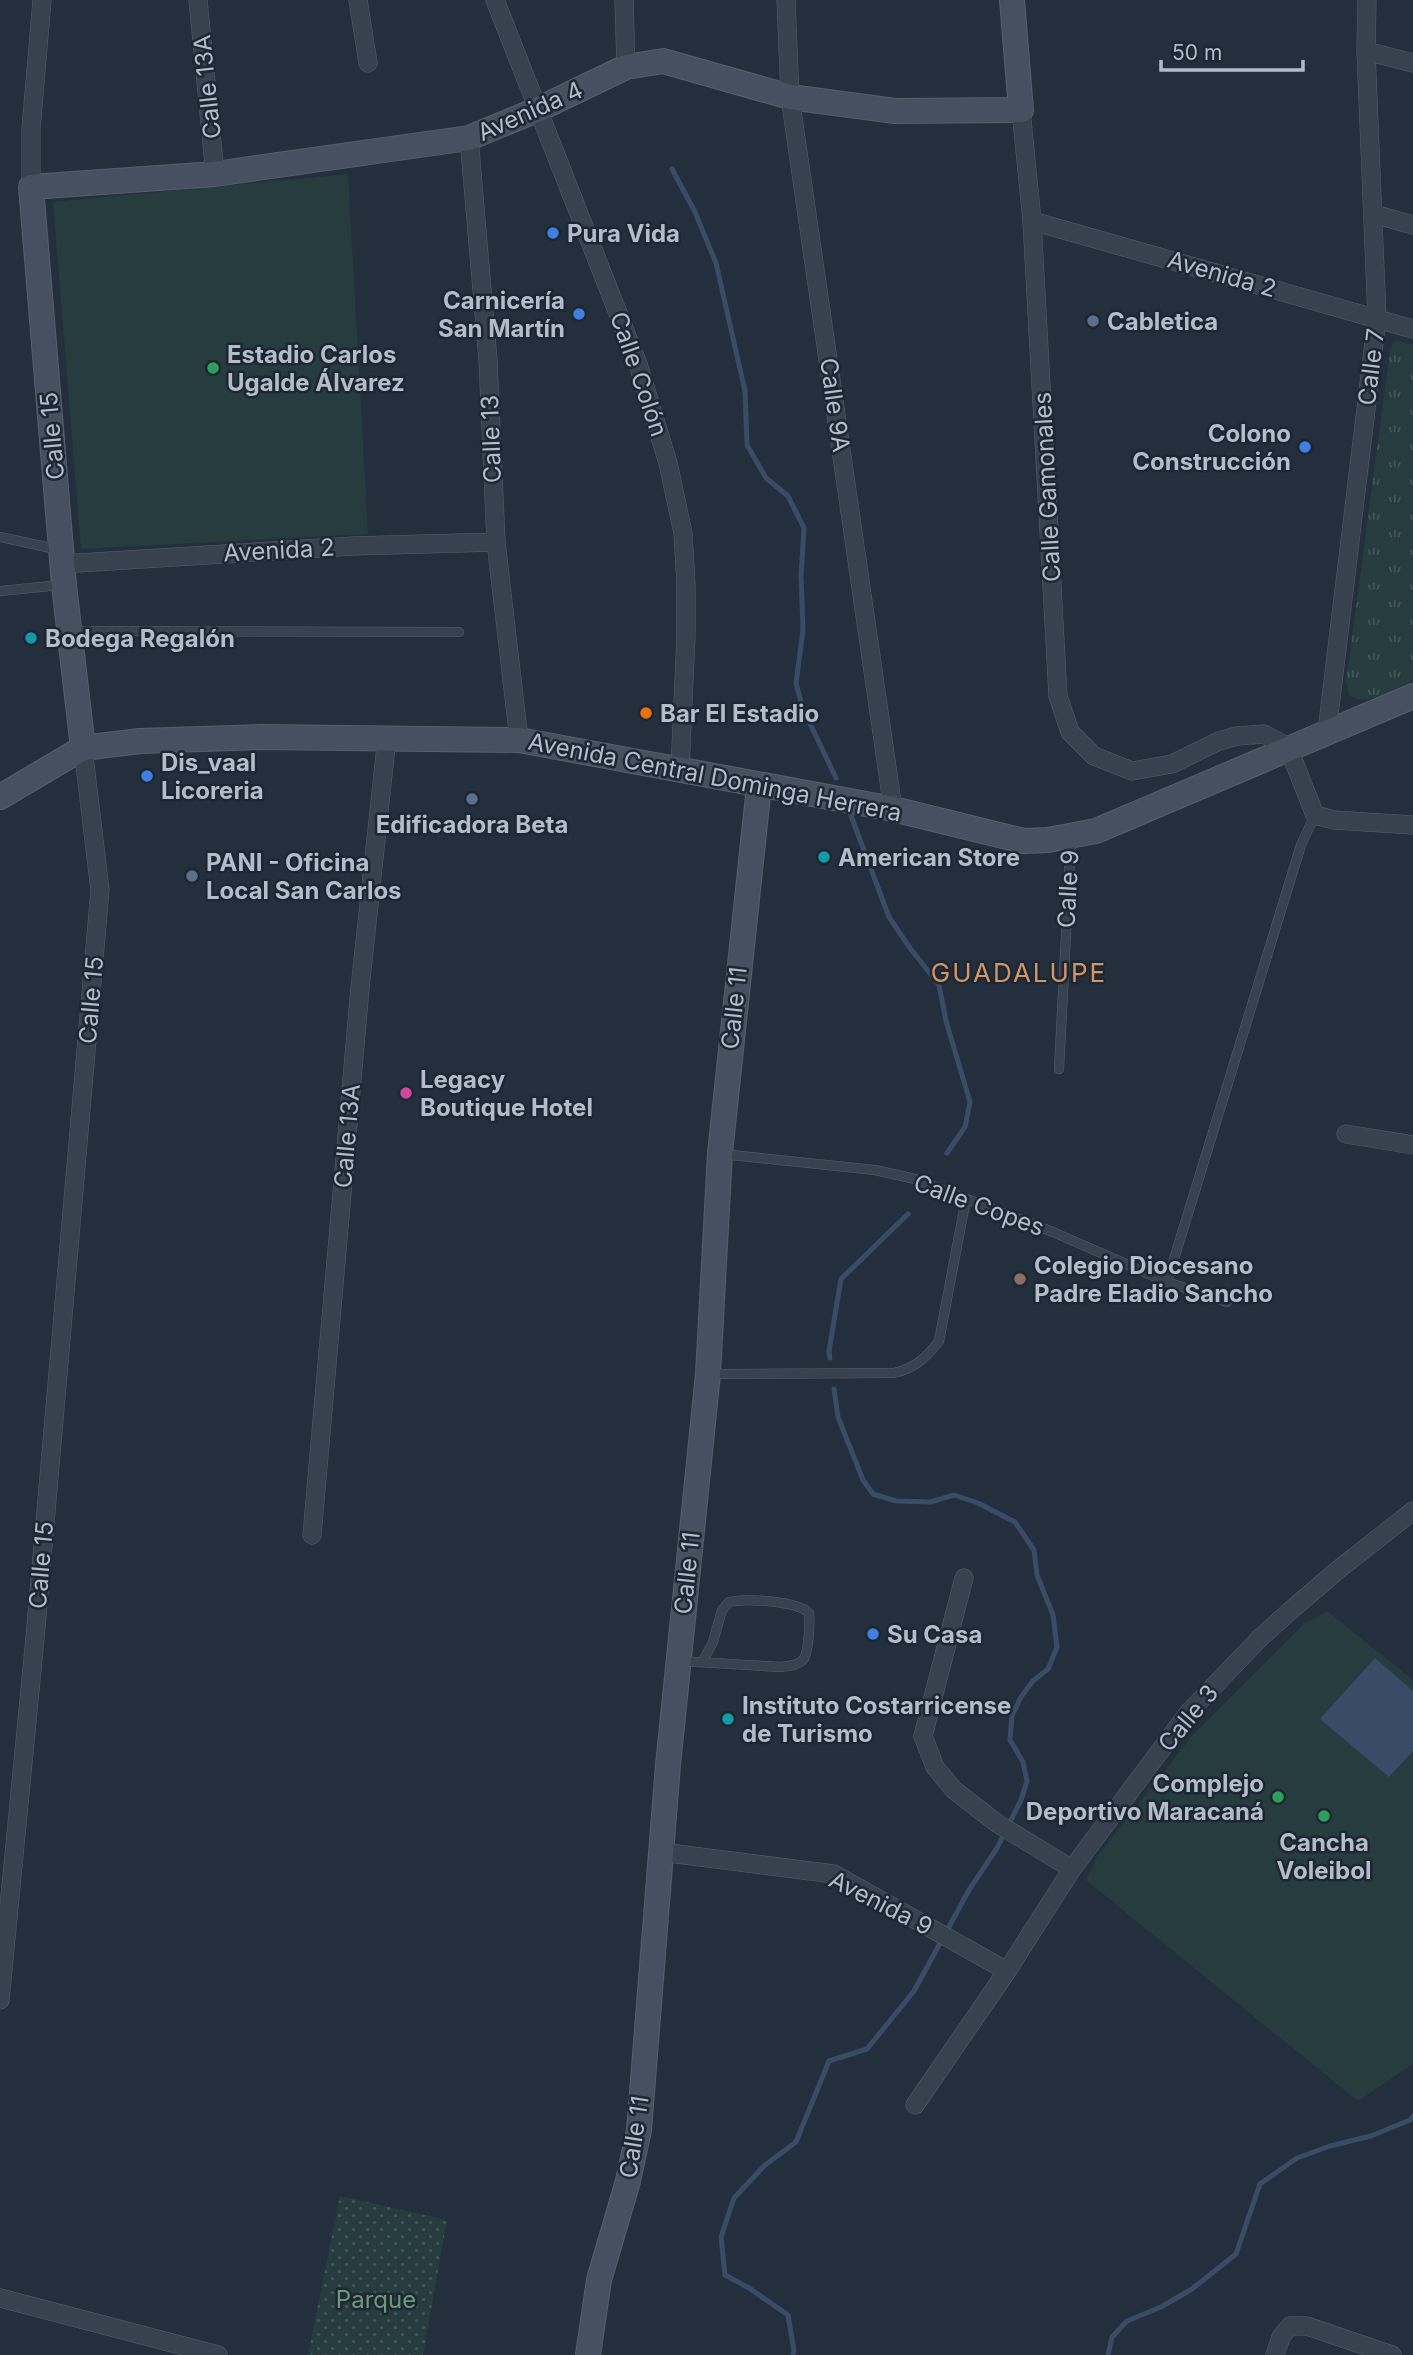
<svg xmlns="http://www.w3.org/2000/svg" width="1413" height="2355" viewBox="0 0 1413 2355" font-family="Inter,sans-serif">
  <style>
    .grass { fill: url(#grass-tufts) }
    .park { fill: url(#park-dots) }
    .pitch { fill: #263c3f }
    .water { fill: #394c67 }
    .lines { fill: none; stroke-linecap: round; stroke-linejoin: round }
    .stream { stroke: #394c67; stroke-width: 5 }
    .lane-casing { stroke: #565f6c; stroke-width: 10 }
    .street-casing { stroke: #565f6c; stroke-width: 19 }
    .secondary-casing { stroke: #565f6c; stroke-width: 26 }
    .lane { stroke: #38414e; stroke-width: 9 }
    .street { stroke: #38414e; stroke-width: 18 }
    .secondary { stroke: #465061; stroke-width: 24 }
    .shop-dot { fill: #3f7fe0; stroke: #1d2633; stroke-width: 2.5 }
    .service-dot { fill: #5c6f8a; stroke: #1d2633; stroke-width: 2.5 }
    .leisure-dot { fill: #2e9e5b; stroke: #1d2633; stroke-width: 2.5 }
    .culture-dot { fill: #0f9aa8; stroke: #1d2633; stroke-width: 2.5 }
    .food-dot { fill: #e8710a; stroke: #1d2633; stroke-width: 2.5 }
    .hotel-dot { fill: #d1479c; stroke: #1d2633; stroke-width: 2.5 }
    .education-dot { fill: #8d6e63; stroke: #1d2633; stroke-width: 2.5 }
    .labels { text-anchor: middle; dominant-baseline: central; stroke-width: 5; stroke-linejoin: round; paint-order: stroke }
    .street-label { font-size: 24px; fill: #b4bcc9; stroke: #1d2633 }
    .poi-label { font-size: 24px; font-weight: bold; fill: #b4bcc9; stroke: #1d2633; text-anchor: start }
    .park-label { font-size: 24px; fill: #6b9a76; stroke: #1d2633 }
    .neighbourhood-label { font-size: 26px; letter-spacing: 2px; fill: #d59563; stroke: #1d2633 }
  </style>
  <defs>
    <pattern id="grass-tufts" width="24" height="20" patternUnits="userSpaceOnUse" patternTransform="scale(1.75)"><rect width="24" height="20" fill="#263c3f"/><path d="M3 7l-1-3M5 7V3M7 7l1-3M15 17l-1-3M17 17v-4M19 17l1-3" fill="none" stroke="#435659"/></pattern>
    <pattern id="park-dots" width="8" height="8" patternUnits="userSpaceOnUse" patternTransform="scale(1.75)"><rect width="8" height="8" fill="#263c3f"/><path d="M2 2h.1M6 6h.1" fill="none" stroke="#435659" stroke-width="1.8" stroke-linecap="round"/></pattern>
  </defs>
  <rect width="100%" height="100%" fill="#242f3e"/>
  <path class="grass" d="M 1400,341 L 1413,345 L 1413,680 C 1394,689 1368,708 1349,695 L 1346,682 L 1390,351 L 1393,342 Z"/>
  <path class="park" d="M 340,2196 L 447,2220 L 423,2355 L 308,2355 Z"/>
  <path class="pitch" d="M 348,174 L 368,534 L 81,549 L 53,202 Z
    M 1327,1611 L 1413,1680 L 1413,2064 L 1358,2101 L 1086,1880 L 1097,1857 L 1191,1737 L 1304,1624 Z"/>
  <path class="water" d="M 1375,1658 L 1413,1691 L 1413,1751 L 1389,1777 L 1320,1719 Z"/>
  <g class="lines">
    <path class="stream" d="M 672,169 L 695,212 L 716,263 L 745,391 L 747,445 L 766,478 L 788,496 L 804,528 L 801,576 L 803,630 L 796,683 L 803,709 L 836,778
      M 850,813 L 889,917 L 910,948 L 939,985 L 946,1021 L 970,1102 L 965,1127 L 947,1153
      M 830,1358 L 829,1351 L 841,1279 L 908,1214
      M 793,2355 L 794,2351 L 788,2315 L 749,2288 L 725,2275 L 721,2237 L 734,2198 L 765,2165 L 796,2142 L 829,2061 L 867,2049 L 914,1991 L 969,1890 L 997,1848 L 1021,1800 L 1027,1781 L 1023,1762 L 1010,1740 L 1012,1716 L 1021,1697 L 1033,1681 L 1048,1669 L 1057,1647 L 1053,1615 L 1037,1575 L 1034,1550 L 1015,1522 L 978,1503 L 954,1495 L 931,1502 L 896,1501 L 873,1494 L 863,1480 L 838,1417 L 834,1389
      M 1108,2355 L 1112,2337 L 1127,2321 L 1161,2307 L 1192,2289 L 1236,2254 L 1260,2184 L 1297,2158 L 1330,2146 L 1371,2136 L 1410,2120 L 1413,2116"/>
    <defs>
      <path id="lane" d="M 0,537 L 60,550
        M 0,591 L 61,585
        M 71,631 L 459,632
        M 1059,1069 L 1071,838
        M 722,1154 L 875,1170 L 915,1179 L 1053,1232 L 1167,1282 L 1227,1302
        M 1167,1282 L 1301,845 L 1315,815
        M 708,1374 L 894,1373 C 915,1368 926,1358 939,1341 L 966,1199
        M 680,1661 L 781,1667 C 788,1666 797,1666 803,1660 C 809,1653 810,1622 809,1613 C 798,1601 745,1598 729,1602 L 722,1610 L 713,1642 L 703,1661"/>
      <path id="street" d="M 198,0 L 215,174
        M 358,0 L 368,63
        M 495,0 L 638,364 L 668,463 L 683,533 L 686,585 L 686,636 L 680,769
        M 624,0 L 626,67
        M 786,0 L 790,97 L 893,809
        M 1366,51 L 1413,63
        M 1021,110 L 1032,221 L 1058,696 L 1070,732 L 1094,756 L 1132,771 L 1172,764 L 1219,741 L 1237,736 L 1264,734 L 1288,747 L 1315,815 L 1334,820 L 1413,825
        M 469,138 L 488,360 L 496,542 L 519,740
        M 31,187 L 31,129 L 42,0
        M 1374,214 L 1413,225
        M 1032,221 L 1413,329
        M 62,564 L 353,546 L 496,542
        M 1327,731 L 1377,318 L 1366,51 L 1367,0
        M 1346,1134 L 1413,1145
        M 312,1535 L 360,988 L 387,737
        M 964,1578 L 923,1736 L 935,1767 L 954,1790 L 998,1824 L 1072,1869
        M 661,1852 L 834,1874 L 1007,1971
        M 0,2000 L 35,1638 L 100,890 L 83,748
        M 915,2105 L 1007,1971 L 1072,1869 L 1189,1712 L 1260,1638 L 1290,1611 L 1339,1569 L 1413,1511
        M 0,2298 L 218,2355
        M 1275,2355 L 1281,2337 L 1290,2326 L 1307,2326 L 1392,2355"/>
      <path id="secondary" d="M 83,748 L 64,585 L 31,187 L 215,174 L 469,138 L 539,109 L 626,67 L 663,61 L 790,97 L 895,111 L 1021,110 L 1012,0
        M 0,797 L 83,748 L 140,741 L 261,737 L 519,740 L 893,809 L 1024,841 L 1048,840 L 1096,831 L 1413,696
        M 588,2355 L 599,2280 L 628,2181 L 639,2130 L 668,1765 L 708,1374 L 720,1153 L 759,786"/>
    </defs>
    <use href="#lane" class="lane-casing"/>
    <use href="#street" class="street-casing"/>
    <use href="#secondary" class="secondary-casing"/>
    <use href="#lane" class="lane"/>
    <use href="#street" class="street"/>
    <use href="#secondary" class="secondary"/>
  </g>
  <g class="shop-dot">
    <circle cx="553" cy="233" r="7"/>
    <circle cx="579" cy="314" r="7"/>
    <circle cx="1305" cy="447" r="7"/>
    <circle cx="147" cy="776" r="7"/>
    <circle cx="873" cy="1634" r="7"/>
  </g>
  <g class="service-dot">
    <circle cx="1093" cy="321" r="7"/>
    <circle cx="472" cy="799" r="7"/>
    <circle cx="192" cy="876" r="7"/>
  </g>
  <g class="leisure-dot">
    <circle cx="213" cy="368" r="7"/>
    <circle cx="1278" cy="1797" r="7"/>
    <circle cx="1324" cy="1816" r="7"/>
  </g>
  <g class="culture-dot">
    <circle cx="31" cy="638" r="7"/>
    <circle cx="824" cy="857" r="7"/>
    <circle cx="728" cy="1719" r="7"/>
  </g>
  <circle class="food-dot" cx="646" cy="713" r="7"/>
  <circle class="hotel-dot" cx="406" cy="1093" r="7"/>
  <circle class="education-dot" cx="1020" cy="1279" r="7"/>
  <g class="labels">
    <g class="street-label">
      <text transform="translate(207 87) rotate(-96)">Calle 13A</text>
      <text transform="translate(530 111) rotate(-24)">Avenida 4</text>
      <text transform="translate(1222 274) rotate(16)">Avenida 2</text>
      <text transform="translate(1371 367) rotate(-83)">Calle 7</text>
      <text transform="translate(639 374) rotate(71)">Calle Colón</text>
      <text transform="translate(835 405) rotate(82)">Calle 9A</text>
      <text transform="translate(52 436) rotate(-95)">Calle 15</text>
      <text transform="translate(491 439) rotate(-92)">Calle 13</text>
      <text transform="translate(1047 487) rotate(-93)">Calle Gamonales</text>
      <text transform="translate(279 550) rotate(-3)">Avenida 2</text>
      <text transform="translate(715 777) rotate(11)">Avenida Central Dominga Herrera</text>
      <text transform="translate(1068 889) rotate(-87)">Calle 9</text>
      <text transform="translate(91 1000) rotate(-85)">Calle 15</text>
      <text transform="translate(734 1008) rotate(-84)">Calle 11</text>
      <text transform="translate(347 1136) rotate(-85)">Calle 13A</text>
      <text transform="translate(979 1205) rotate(20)">Calle Copes</text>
      <text transform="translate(41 1565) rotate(-85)">Calle 15</text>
      <text transform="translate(687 1573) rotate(-84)">Calle 11</text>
      <text transform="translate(1188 1718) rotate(-50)">Calle 3</text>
      <text transform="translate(881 1903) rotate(27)">Avenida 9</text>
      <text transform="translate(634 2137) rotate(-81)">Calle 11</text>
    </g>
    <g class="poi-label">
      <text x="567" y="233">Pura Vida</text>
      <text x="565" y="300" text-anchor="end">Carnicería<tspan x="565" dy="28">San Martín</tspan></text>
      <text x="1107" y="321">Cabletica</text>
      <text x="227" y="354">Estadio Carlos<tspan x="227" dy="28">Ugalde Álvarez</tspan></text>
      <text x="1291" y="433" text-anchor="end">Colono<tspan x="1291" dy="28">Construcción</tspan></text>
      <text x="45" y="638">Bodega Regalón</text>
      <text x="660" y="713">Bar El Estadio</text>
      <text x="161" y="762">Dis_vaal<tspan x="161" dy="28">Licoreria</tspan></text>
      <text x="472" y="824" text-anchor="middle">Edificadora Beta</text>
      <text x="838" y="857">American Store</text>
      <text x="206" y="862">PANI - Oficina<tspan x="206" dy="28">Local San Carlos</tspan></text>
      <text x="420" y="1079">Legacy<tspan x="420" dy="28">Boutique Hotel</tspan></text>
      <text x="1034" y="1265">Colegio Diocesano<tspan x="1034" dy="28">Padre Eladio Sancho</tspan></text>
      <text x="887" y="1634">Su Casa</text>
      <text x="742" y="1705">Instituto Costarricense<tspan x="742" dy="28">de Turismo</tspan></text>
      <text x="1264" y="1783" text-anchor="end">Complejo<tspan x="1264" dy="28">Deportivo Maracaná</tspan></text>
      <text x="1324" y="1842" text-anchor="middle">Cancha<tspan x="1324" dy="28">Voleibol</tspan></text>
    </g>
    <g class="park-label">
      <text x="376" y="2299">Parque</text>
    </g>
    <g class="neighbourhood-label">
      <text x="1019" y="972">GUADALUPE</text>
    </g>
  </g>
  <path d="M1161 60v10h142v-10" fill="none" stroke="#b4bcc9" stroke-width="3.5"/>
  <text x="1172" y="60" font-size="21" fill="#b4bcc9" stroke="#1d2633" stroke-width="5" paint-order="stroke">50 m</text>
</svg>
